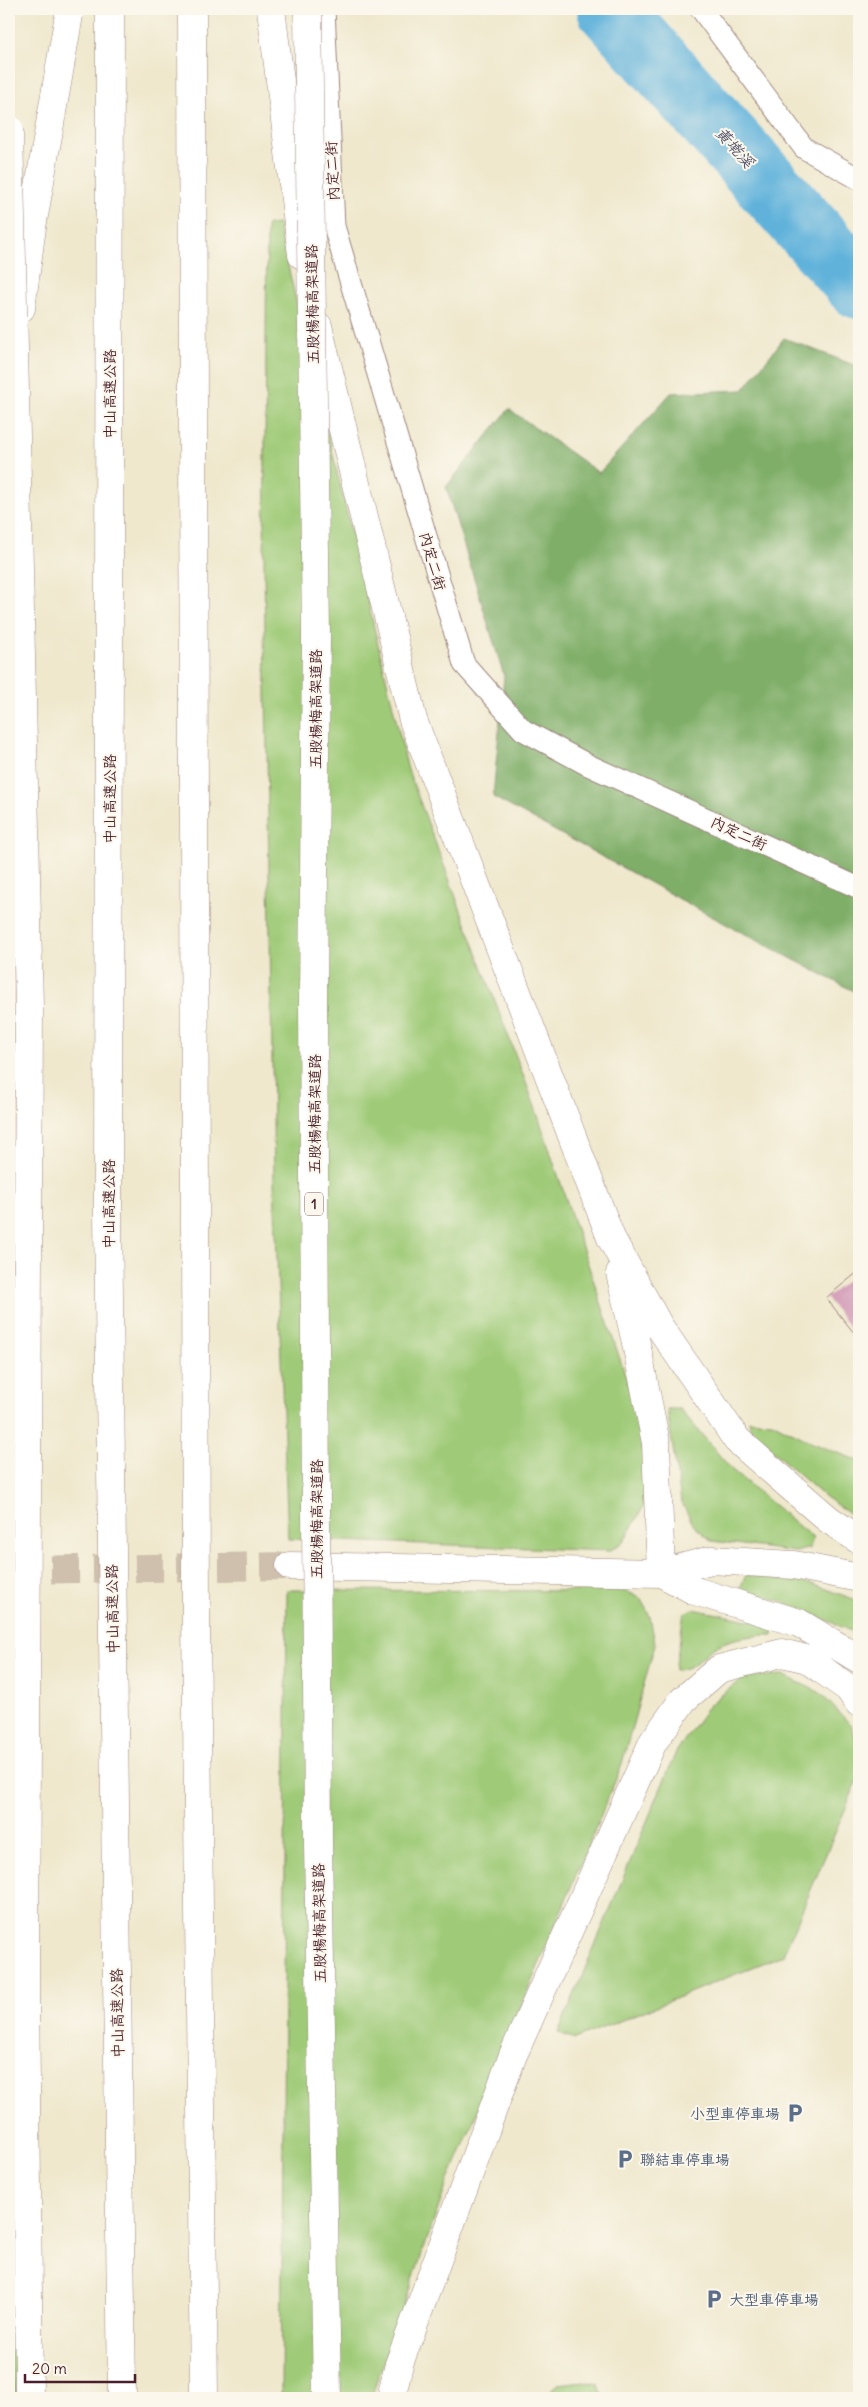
<svg xmlns="http://www.w3.org/2000/svg" width="868" height="2407" viewBox="0 0 868 2407" font-family="Delius,'LXGW WenKai TC',sans-serif">
  <style>
    .green { fill: #9fca77; stroke: #747451 }
    .forest { fill: #7fae68; stroke: #64664a }
    .lines { fill: none; stroke-linecap: round; stroke-linejoin: round }
    .river { stroke: #60b2db; stroke-width: 66 }
    .building { fill: #cd90b0 }
    .motorway-tunnel { stroke: #cec0ad; stroke-width: 28; stroke-dasharray: 28 14; stroke-linecap: butt }
    .service-casing { stroke: #9c847c; stroke-width: 23 }
    .motorway-casing { stroke: #9c847c; stroke-width: 29 }
    .service { stroke: #fff; stroke-width: 21 }
    .motorway { stroke: #fff; stroke-width: 28 }
    .motorway-bridge-casing { stroke: #9c847c; stroke-width: 29; stroke-linecap: butt }
    .motorway-bridge { stroke: #fff; stroke-width: 28 }
    .labels { text-anchor: middle; dominant-baseline: central; stroke-width: 4; stroke-linejoin: round; paint-order: stroke }
    .shield { fill: #fbf7ec; stroke: #7f6065; stroke-width: 1 }
    .shield-label { font-size: 14px; font-weight: bold; fill: #4a1f2b }
    .street-label { font-size: 15px; fill: #4a1f2b; stroke: #fbf7ec }
    .service-label { font-size: 15px; fill: #4e5e75; stroke: #fbf7ec; text-anchor: start }
    .water-label { font-size: 16px; font-style: italic; fill: #525269; stroke: #fbf7ec }
  </style>
  <rect width="100%" height="100%" fill="#fbf7ec"/>
  <filter id="ink" filterUnits="userSpaceOnUse"><feTurbulence type="fractalNoise" baseFrequency=".02" numOctaves="2"/><feDisplacementMap in="SourceGraphic" scale="10" xChannelSelector="R" yChannelSelector="G"/><feConvolveMatrix kernelMatrix="1 2 1 2 8 2 1 2 1" color-interpolation-filters="sRGB"/></filter>
  <filter id="wash" filterUnits="userSpaceOnUse"><feTurbulence type="fractalNoise" baseFrequency=".0096" numOctaves="4" result="noise"/><feDisplacementMap in="SourceGraphic" scale="20" xChannelSelector="R" yChannelSelector="G"/><feGaussianBlur stdDeviation="1.12" result="paint"/><feColorMatrix in="noise" values="0 0 0 0 0 0 0 0 0 0 0 0 0 0 0 0 0 1.4 0 .05"/><feComposite in="paint" operator="in"/></filter>
  <g filter="url(#wash)">
    <rect width="100%" height="100%" fill="#efe8cd"/>
    <path class="green" d="M 278,224 L 408,770 L 534,1104 L 630,1389 L 646,1465 L 645,1504 L 624,1541 L 610,1551 L 288,1539 L 274,1182 L 264,567 L 267,225 Z
      M 667,1409 L 680,1409 L 732,1470 L 813,1538 L 810,1548 L 796,1552 L 712,1541 L 694,1526 L 681,1501 Z
      M 749,1420 L 772,1422 L 815,1444 L 859,1461 L 859,1520 L 825,1497 L 751,1432 Z
      M 746,1575 L 812,1584 L 859,1601 L 859,1635 L 803,1609 L 740,1588 Z
      M 9,1590 L 10,1590 L 17,2398 L 9,2398 Z
      M 287,1590 L 626,1591 L 640,1598 L 650,1616 L 655,1644 L 621,1767 L 444,2192 L 371,2398 L 281,2398 Z
      M 693,1609 L 774,1625 L 773,1635 C 757,1635 734,1637 719,1645 C 702,1653 696,1670 675,1670 L 684,1613 Z
      M 783,1675 L 819,1692 L 851,1725 L 859,1748 L 859,1777 L 783,1955 L 575,2039 L 558,2033 L 676,1752 L 709,1705 L 744,1677 Z
      M 583,2381 L 599,2384 L 604,2398 L 542,2398 L 557,2384 Z"/>
    <path class="forest" d="M 784,338 L 859,367 L 859,994 L 707,914 L 493,797 L 504,676 L 446,487 L 509,409 L 599,473 L 671,393 L 743,390 Z"/>
    <g class="lines">
      <path class="river" d="M 610,9 L 859,286"/>
    </g>
    <g id="blocks">
      <path class="building" d="M 859,1271 L 859,1339 L 826,1298 Z"/>
    </g>
  </g>
  <g filter="url(#ink)">
    <use href="#blocks" fill-opacity="0" stroke="#9c847c" stroke-width="1"/>
    <g class="lines">
      <path class="motorway-tunnel" d="M 9,1570 L 290,1566"/>
      <defs>
        <path id="service" d="M 324,9 L 334,226 L 464,664 L 523,730 L 588,765 L 859,888
          M 701,9 L 804,148 L 859,179"/>
        <path id="motorway" d="M 110,9 L 108,1212 L 122,2398
          M 192,9 L 196,1616 L 204,2398
          M 271,9 L 302,255
          M 21,308 L 32,227 L 70,9
          M 318,326 L 413,720 L 611,1238 L 659,1326 L 737,1440 L 828,1519 L 859,1540
          M 620,1273 L 635,1338 L 656,1443 L 661,1573
          M 290,1566 L 661,1573 L 711,1560 L 794,1565 L 859,1578
          M 661,1573 L 695,1591 L 799,1623 L 859,1659
          M 391,2398 L 399,2364 L 513,2055 L 653,1742 L 683,1700 L 719,1669 L 782,1653 L 807,1659 L 848,1688 L 859,1703"/>
      </defs>
      <use href="#service" class="service-casing"/>
      <use href="#motorway" class="motorway-casing"/>
      <use href="#service" class="service"/>
      <use href="#motorway" class="motorway"/>
      <defs>
        <path id="motorway-bridge" d="M 308,9 L 316,634 L 313,1003 L 318,1844 L 327,2398
          M 9,129 L 29,1006 L 25,1986 L 29,2398"/>
      </defs>
      <use href="#motorway-bridge" class="motorway-bridge-casing"/>
      <use href="#motorway-bridge" class="motorway-bridge"/>
    </g>
  </g>
  <defs>
    <symbol id="parking-bare" viewBox="-9 -9 18 18"><path d="M-3.5-5.5H1a3.5 3.5 0 0 1 0 7H-1V5.5H-3.5ZM-1-3.4V-.6H.8a1.4 1.4 0 0 0 0-2.8Z" fill="#5c6f8a" stroke="#fbf7ec" stroke-width="2.5" paint-order="stroke"/></symbol>
  </defs>
  <g fill-rule="evenodd">
    <use href="#parking-bare" x="781" y="2099" width="28" height="28"/>
    <use href="#parking-bare" x="611" y="2145" width="28" height="28"/>
    <use href="#parking-bare" x="700" y="2285" width="28" height="28"/>
  </g>
  <g class="labels">
    <rect class="shield" x="305" y="1192.5" width="18" height="23" rx="4"/>
    <g class="shield-label">
      <text x="314" y="1204">1</text>
    </g>
    <g class="street-label">
      <text transform="translate(332 171) rotate(-93)">內定二街</text>
      <text transform="translate(312 304) rotate(-91)">五股楊梅高架道路</text>
      <text transform="translate(109 394) rotate(-90)">中山高速公路</text>
      <text transform="translate(433 561) rotate(74)">內定二街</text>
      <text transform="translate(315 709) rotate(-90)">五股楊梅高架道路</text>
      <text transform="translate(109 799) rotate(-90)">中山高速公路</text>
      <text transform="translate(739 833) rotate(25)">內定二街</text>
      <text transform="translate(314 1114) rotate(-90)">五股楊梅高架道路</text>
      <text transform="translate(108 1204) rotate(-90)">中山高速公路</text>
      <text transform="translate(316 1519) rotate(-90)">五股楊梅高架道路</text>
      <text transform="translate(112 1609) rotate(-91)">中山高速公路</text>
      <text transform="translate(319 1923) rotate(-91)">五股楊梅高架道路</text>
      <text transform="translate(117 2013) rotate(-91)">中山高速公路</text>
    </g>
    <g class="service-label">
      <text x="780" y="2113" text-anchor="end">小型車停車場</text>
      <text x="640" y="2159">聯結車停車場</text>
      <text x="729" y="2299">大型車停車場</text>
    </g>
    <g class="water-label">
      <text transform="translate(735 147) rotate(48)">黃墘溪</text>
    </g>
  </g>
  <rect width="868" height="2407" fill="none" stroke="#fbf7ec" stroke-width="30"/>
  <path d="M25 2374v8h110v-8" fill="none" stroke="#4a1f2b" stroke-width="2.5"/>
  <text x="32" y="2374" font-size="15" fill="#4a1f2b" stroke="#fbf7ec" stroke-width="4" paint-order="stroke">20 m</text>
</svg>
